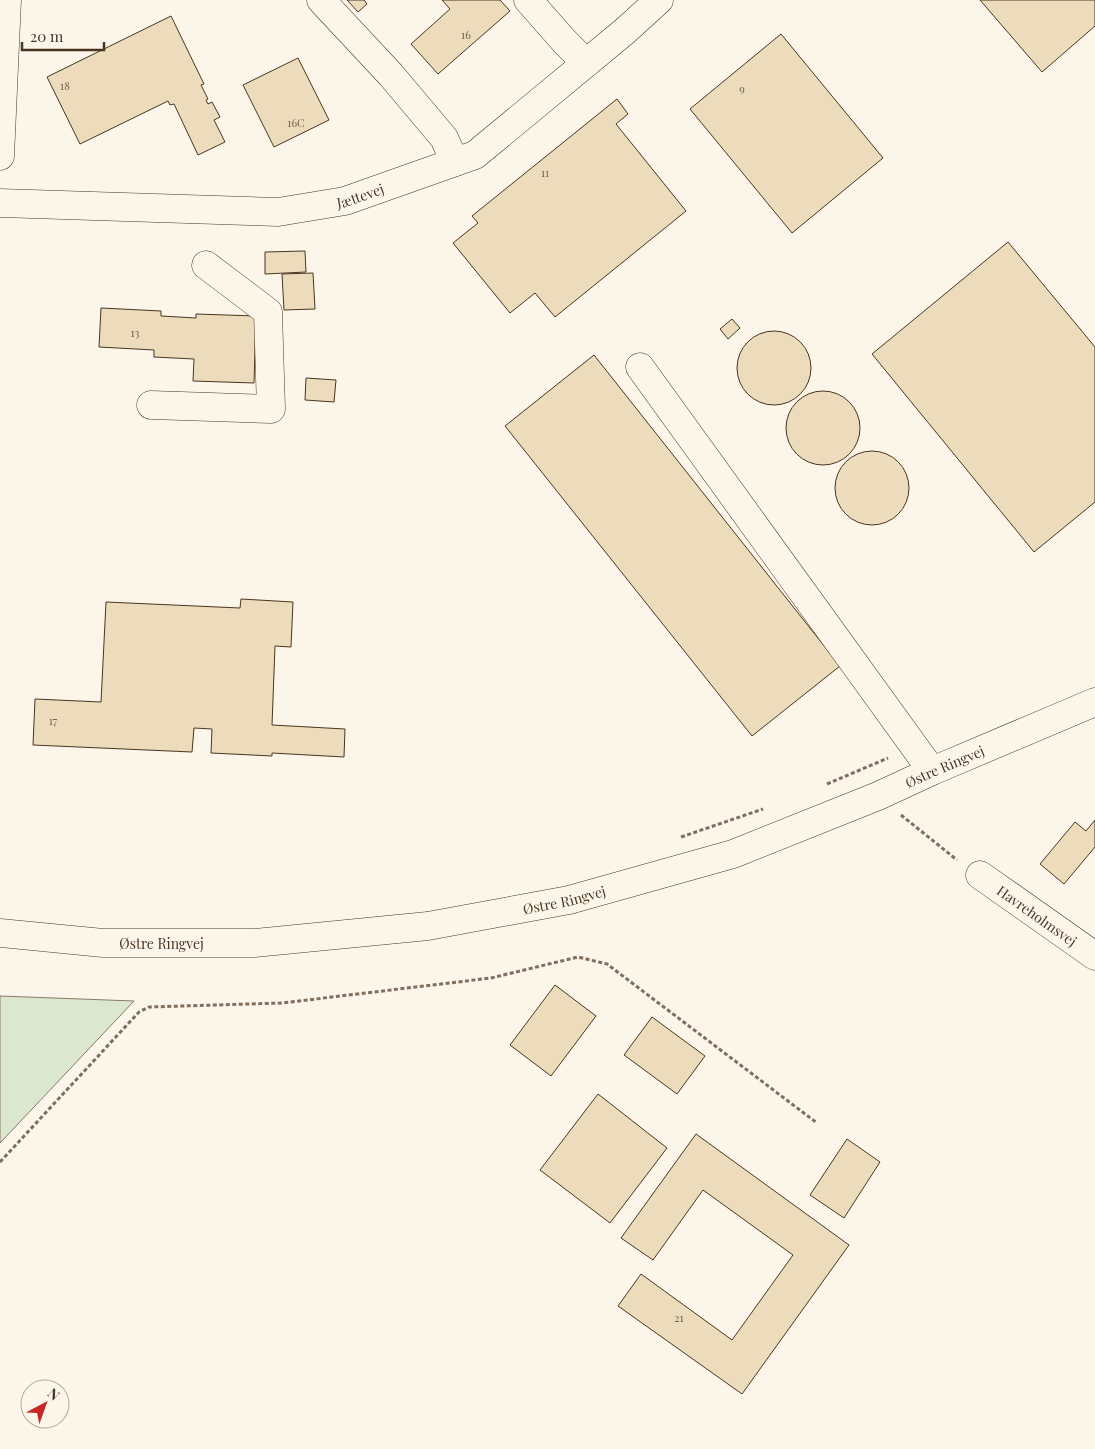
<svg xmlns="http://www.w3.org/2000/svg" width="1095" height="1449" viewBox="0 0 1095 1449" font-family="'Playfair Display',serif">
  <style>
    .green { fill: #dce7d0; stroke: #887966 }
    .building { fill: #ecdcbc; stroke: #4a3520 }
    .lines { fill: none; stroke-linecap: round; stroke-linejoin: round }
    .minor-casing { stroke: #4a3520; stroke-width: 29 }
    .major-casing { stroke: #4a3520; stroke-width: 29 }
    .path { stroke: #7f6f5c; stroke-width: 3; stroke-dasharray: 4 2.5; stroke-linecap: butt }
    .minor { stroke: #fbf6e9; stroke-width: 28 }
    .major { stroke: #fbf6e9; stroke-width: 28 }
    .labels { text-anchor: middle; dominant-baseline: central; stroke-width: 4; stroke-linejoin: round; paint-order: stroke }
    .number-label { font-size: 11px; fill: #725f47 }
    .street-label { font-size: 14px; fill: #4a3520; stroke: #fbf6e9 }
  </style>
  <rect width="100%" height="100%" fill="#fbf6e9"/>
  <path class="green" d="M 0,996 L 134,1001 L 0,1143 Z"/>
  <path class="building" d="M 347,0 L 364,0 L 367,4 L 358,12 Z
    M 442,0 L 500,0 L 510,11 L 438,74 L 411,44 L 450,9 Z
    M 980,0 L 1095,0 L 1095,26 L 1042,72 Z
    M 171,16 L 204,84 L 201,85 L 208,99 L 206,100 L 208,104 L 212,102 L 220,117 L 214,120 L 225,142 L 198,155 L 174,104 L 170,105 L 168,101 L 80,144 L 47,77 Z
    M 781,34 L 883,158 L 792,233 L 690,109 Z
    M 298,58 L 329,120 L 274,147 L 243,85 Z
    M 617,99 L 628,114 L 616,124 L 686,211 L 555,317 L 535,293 L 510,313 L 453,243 L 478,223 L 472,216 Z
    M 1008,242 L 1095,347 L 1095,502 L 1034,552 L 872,354 Z
    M 305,251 L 306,272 L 265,274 L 265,252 Z
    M 313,273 L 315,309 L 284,310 L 282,274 Z
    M 101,308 L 161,311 L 161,316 L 196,318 L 196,314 L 256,316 L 254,383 L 193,381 L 194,359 L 154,357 L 154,350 L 99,347 Z
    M 732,319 L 740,328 L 728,339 L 720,329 Z
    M737 368a37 37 0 1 1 74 0a37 37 0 1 1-74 0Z
    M 594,355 L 840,666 L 752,736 L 505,426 Z
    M 306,378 L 336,380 L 334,402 L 305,400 Z
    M786 428a37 37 0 1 1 74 0a37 37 0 1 1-74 0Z
    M835 488a37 37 0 1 1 74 0a37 37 0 1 1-74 0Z
    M 241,599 L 293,602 L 291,647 L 275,646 L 272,725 L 345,729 L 344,757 L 272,753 L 272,756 L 211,753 L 212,729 L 194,728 L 192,752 L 33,745 L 35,699 L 101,702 L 106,602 L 240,608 Z
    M 1095,820 L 1095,847 L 1064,884 L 1040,864 L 1075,822 L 1086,831 Z
    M 555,985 L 596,1016 L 551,1076 L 510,1045 Z
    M 652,1017 L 705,1056 L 677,1094 L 624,1055 Z
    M 598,1094 L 667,1148 L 610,1223 L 540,1170 Z
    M 696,1134 L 849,1245 L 742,1394 L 618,1306 L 641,1274 L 732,1340 L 793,1255 L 703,1190 L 653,1260 L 621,1238 Z
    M 847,1139 L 880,1162 L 844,1218 L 810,1195 Z"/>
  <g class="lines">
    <defs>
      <g id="minor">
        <path d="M 321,0 L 391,75 L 444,138 L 455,162"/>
        <path d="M 528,0 L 565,42 L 586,63"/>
        <path d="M 0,156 L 7,0"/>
        <path id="s1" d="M 0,203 L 278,212 L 345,201 L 475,155 L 625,31 L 659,0"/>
        <path d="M 640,367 L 932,771"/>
        <path d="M 151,405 L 271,409 L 268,312 L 206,265"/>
        <path id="s2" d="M 980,875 L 1095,956"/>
      </g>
      <g id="major">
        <path id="s3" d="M 0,933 L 103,943 L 254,943 L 428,926 L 569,900 L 733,854 L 878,796 L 932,771 L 1095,702"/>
      </g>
    </defs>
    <use href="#minor" class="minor-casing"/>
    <use href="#major" class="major-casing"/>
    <path class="path" d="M 827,784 L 888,758
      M 901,815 L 957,860
      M 681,837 L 763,809
      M 0,1162 L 139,1012 L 149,1007 L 282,1003 L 491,978 L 578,957 L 607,964 L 817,1123"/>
    <use href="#minor" class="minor"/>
    <use href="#major" class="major"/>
  </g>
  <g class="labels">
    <g class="number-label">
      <text x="466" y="34">16</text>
      <text x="65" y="85">18</text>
      <text x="742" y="88">9</text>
      <text x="296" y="122">16C</text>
      <text x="545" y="172">11</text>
      <text x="135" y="332">13</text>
      <text x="53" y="720">17</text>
      <text x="679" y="1317">21</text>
    </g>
    <g class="street-label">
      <text stroke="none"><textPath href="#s1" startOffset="362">Jættevej</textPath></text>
      <text stroke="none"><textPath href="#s3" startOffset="972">Østre Ringvej</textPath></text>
      <text stroke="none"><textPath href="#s3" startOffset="568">Østre Ringvej</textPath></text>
      <text stroke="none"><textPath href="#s2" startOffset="70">Havreholmsvej</textPath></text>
      <text stroke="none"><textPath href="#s3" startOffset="162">Østre Ringvej</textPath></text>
    </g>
  </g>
  <g transform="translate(45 1404) rotate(41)"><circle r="24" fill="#fbf6e9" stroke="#b4a999"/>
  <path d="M0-4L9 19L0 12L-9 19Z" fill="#c62828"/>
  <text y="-8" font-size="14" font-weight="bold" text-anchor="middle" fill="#4a3520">N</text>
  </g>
  <path d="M22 42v8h82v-8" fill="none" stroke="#4a3520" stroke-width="2.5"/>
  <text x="30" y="42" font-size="15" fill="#4a3520" stroke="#fbf6e9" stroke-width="4" paint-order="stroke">20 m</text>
</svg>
